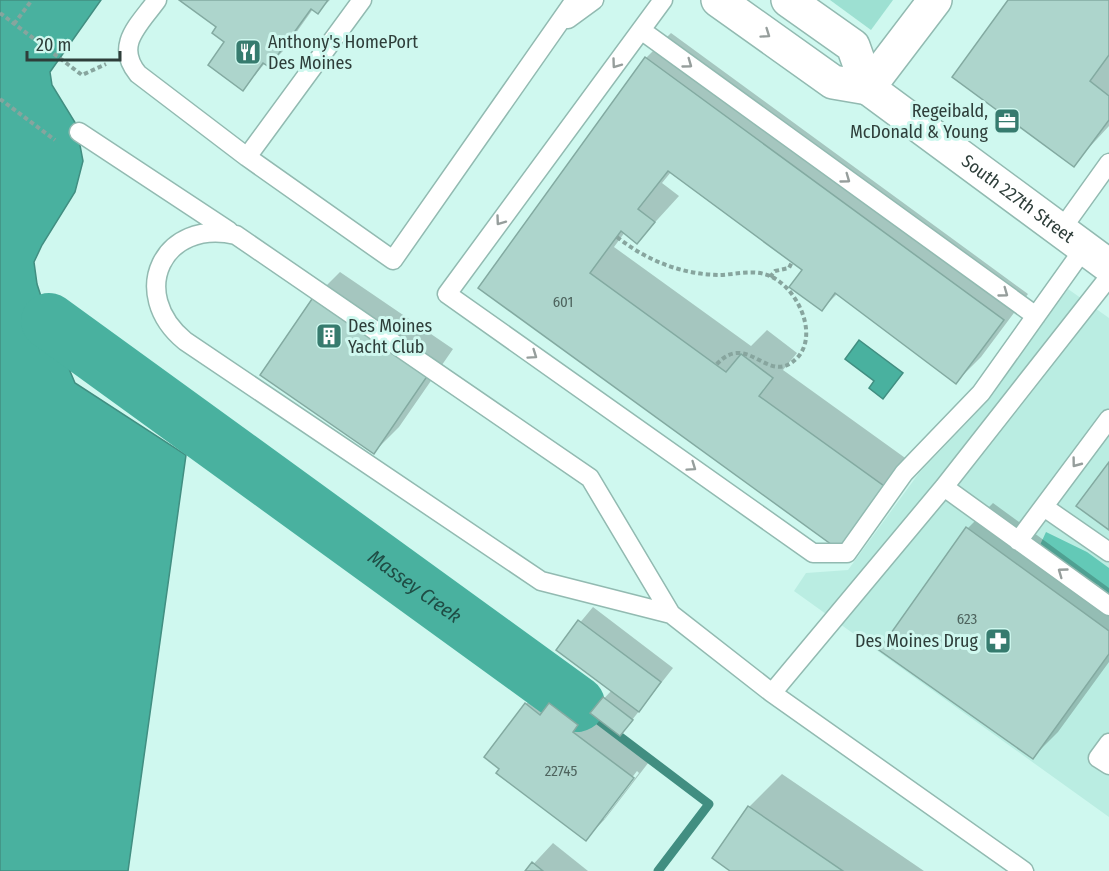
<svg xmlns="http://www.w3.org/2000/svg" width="1109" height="871" viewBox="0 0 1109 871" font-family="'Fira Sans Condensed',sans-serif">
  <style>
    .built { fill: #baede2 }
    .green { fill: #9de0d2 }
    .forest { fill: #63c9b7 }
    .water { fill: #49b19f; stroke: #418e81; stroke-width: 1.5 }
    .shadow { fill: #0003; fill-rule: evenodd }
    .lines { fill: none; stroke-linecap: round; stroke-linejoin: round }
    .stream { stroke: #418e81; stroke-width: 9 }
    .river { stroke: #49b19f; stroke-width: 56 }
    .building { fill: #add5cc; stroke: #83aaa1; stroke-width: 1.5 }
    .service-casing { stroke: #92bab1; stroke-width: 21 }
    .minor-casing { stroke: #92bab1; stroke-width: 36 }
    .path { stroke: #87a59e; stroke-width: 4; stroke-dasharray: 4.5 3; stroke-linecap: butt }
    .service { stroke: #fff; stroke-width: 18 }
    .minor { stroke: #fff; stroke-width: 33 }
    .oneway { stroke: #969e9c }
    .labels { text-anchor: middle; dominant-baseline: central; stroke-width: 6; stroke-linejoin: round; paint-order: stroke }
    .number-label { font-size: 15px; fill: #4e645e }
    .poi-label { font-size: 18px; fill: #2e3e3a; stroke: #cff8ef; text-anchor: start }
    .street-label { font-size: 18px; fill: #2e3e3a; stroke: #cff8ef }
    .water-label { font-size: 20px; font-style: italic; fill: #1f4d45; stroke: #cff8ef }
  </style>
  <rect width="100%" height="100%" fill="#cff8ef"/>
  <path class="built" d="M 1068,289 L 1109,318 L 1109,817 L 794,591 L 806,573 L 848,570 L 919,473 L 984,405 Z"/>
  <path class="green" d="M 830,0 L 893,0 L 871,30 Z"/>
  <path class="forest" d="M 1046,532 L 1087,552 L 1109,568 L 1109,597 L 1098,585 L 1085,580 L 1040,545 Z"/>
  <path class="water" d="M 0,0 L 101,0 L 50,72 L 52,85 L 76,124 L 83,161 L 75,192 L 42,245 L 34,262 L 37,284 L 49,321 L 75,383 L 186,455 L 128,871 L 0,871 Z
    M 859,340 L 903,373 L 883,399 L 869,388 L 874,381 L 845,359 Z"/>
  <path class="shadow" d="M 181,0 L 330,0 L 317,12 L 313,9 L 283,51 L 269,65 L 266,62 L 243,89 L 218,27 Z
    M 1010,0 L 1109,0 L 1109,126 L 1073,165 Z
    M 671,33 L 1028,294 L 981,357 L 956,382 L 838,293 L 822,309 L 804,269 L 671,172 L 662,183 L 679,196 L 637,242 L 625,232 L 614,247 L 751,346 L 767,330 L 797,353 L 783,370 L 908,460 L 864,523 L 480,288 L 646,58 Z
    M 340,272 L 453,349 L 399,427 L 374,452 L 315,297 Z
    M 993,503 L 1109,588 L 1109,662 L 1058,732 L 1033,757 L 881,650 L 968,528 Z
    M 593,607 L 673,668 L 621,734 L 652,758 L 605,819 L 586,839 L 526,704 L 546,685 L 559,695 L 570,684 L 598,705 L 612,690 L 558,649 ZM 637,771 L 639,773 L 604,819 L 600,819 Z
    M 782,774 L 924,871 L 733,871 L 749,807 Z
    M 553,843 L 588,871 L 527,871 Z"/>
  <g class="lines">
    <path class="stream" d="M 577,704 L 709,804 L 658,871"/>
    <path class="river" id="s1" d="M 49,321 L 577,704"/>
  </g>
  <path class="building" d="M 179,0 L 328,0 L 318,14 L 311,9 L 269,67 L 263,63 L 243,91 L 208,65 L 224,42 L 212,33 L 216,27 Z
    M 1008,0 L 1109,0 L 1109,55 L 1090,81 L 1109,96 L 1109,120 L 1074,167 L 952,77 Z
    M 645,57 L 1004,320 L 956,384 L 835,293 L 822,311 L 789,287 L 802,270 L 668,171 L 638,209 L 655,222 L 637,244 L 621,231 L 590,273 L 726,372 L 741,354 L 773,378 L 759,396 L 884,486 L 839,550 L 478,288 Z
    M 314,296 L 428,375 L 374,454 L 260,375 Z
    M 1109,462 L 1109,530 L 1076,506 Z
    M 966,527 L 1109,631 L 1109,654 L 1033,759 L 879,650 Z
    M 578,620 L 661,682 L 639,712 L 556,650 Z
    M 603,697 L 633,720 L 620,736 L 590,713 Z
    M 525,703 L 540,715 L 549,703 L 578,725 L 573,732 L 634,778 L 586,841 L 496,773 L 499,769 L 484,757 Z
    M 748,806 L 843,871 L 730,871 L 712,858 Z
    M 532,862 L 543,871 L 525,871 Z"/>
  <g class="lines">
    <defs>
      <path id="service" d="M 157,0 C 139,25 114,45 138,74 L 247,157 L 393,260 L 575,0
        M 663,0 L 447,294 L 813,553 L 847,553 L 904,473 L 981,393 L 1085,247
        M 568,19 L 594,0
        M 641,30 L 1036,316
        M 79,132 L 229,231
        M 247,157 L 362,0
        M 1061,230 L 1109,163
        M 944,487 L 1109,606
        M 1044,507 L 1109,552
        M 1018,541 L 1109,419
        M 671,614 L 541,581 L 185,341 C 127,293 163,218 236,235 L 590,478 L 671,614 L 772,693 L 944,487 L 1109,277
        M 772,693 L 1024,871
        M 1109,743 L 1098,758 L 1109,765"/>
      <g id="minor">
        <path d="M 718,0 L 833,82 L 868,88 L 853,46 L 788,0"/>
        <path id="s2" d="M 935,0 L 868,88 L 1109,266"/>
      </g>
    </defs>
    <use href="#service" class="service-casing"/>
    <use href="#minor" class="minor-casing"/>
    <path class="path" d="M 0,13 L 82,75 L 106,64
      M 14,24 L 32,0
      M 0,99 L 55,140
      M 617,237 C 646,260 680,274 718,275 C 732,275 750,270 764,274 C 794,281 821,333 797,358 C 768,388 748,329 716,365
      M 770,277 L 775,271 L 789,268 L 792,262"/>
    <use href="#service" class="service"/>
    <use href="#minor" class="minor"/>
  </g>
  <defs><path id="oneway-chevron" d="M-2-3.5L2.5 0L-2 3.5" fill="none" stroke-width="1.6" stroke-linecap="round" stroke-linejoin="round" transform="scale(1.5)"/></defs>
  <g class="oneway">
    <use href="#oneway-chevron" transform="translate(766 34) rotate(35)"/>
    <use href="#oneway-chevron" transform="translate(616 64) rotate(126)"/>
    <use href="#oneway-chevron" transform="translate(688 64) rotate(36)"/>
    <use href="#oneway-chevron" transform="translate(846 179) rotate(36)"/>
    <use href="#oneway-chevron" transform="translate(500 221) rotate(126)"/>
    <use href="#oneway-chevron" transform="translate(1004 293) rotate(36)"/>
    <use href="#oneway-chevron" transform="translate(533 355) rotate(35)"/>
    <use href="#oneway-chevron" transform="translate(1076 463) rotate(127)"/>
    <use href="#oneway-chevron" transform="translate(692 467) rotate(35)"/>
    <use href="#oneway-chevron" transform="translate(1062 572) rotate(-144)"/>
  </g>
  <defs>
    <symbol id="restaurant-square" viewBox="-11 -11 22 22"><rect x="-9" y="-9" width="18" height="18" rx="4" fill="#367b6e" stroke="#cff8ef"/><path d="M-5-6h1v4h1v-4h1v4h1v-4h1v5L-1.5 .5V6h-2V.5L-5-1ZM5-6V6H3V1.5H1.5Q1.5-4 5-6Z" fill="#fff"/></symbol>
    <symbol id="office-square" viewBox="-11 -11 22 22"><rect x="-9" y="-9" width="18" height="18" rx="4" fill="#367b6e" stroke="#cff8ef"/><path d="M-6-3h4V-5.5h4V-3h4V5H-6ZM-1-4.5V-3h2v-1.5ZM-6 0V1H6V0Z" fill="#fff"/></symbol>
    <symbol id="building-square" viewBox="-11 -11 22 22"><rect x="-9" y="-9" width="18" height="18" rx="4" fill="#367b6e" stroke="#cff8ef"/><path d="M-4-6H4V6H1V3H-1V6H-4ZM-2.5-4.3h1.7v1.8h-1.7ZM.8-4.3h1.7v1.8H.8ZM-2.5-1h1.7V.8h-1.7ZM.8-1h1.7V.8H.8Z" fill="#fff"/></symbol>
    <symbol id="pharmacy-square" viewBox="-11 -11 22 22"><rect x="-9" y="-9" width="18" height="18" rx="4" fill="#367b6e" stroke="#cff8ef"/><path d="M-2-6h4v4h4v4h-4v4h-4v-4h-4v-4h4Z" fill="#fff"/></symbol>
  </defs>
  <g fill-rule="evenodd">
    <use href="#restaurant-square" x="233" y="37" width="30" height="30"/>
    <use href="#office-square" x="992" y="106" width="30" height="30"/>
    <use href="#building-square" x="314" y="321" width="30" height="30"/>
    <use href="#pharmacy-square" x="983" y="626" width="30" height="30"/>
  </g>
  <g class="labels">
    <g class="number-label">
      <text x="563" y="302">601</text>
      <text x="967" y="619">623</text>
      <text x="561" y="771">22745</text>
    </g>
    <g class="poi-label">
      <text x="268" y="42">Anthony's HomePort<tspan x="268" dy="21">Des Moines</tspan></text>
      <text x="988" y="111" text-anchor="end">Regeibald,<tspan x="988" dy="21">McDonald &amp; Young</tspan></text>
      <text x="348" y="326">Des Moines<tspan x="348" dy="21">Yacht Club</tspan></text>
      <text x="978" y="641" text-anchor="end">Des Moines Drug</text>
    </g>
    <g class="street-label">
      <text stroke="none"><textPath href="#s2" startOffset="297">South 227th Street</textPath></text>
    </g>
    <g class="water-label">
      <text stroke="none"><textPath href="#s1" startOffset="452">Massey Creek</textPath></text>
    </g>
  </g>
  <path d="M27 51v9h93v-9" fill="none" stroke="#2e3e3a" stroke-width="3"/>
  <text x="36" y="51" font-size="18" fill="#2e3e3a" stroke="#cff8ef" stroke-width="4.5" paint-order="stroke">20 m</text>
</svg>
